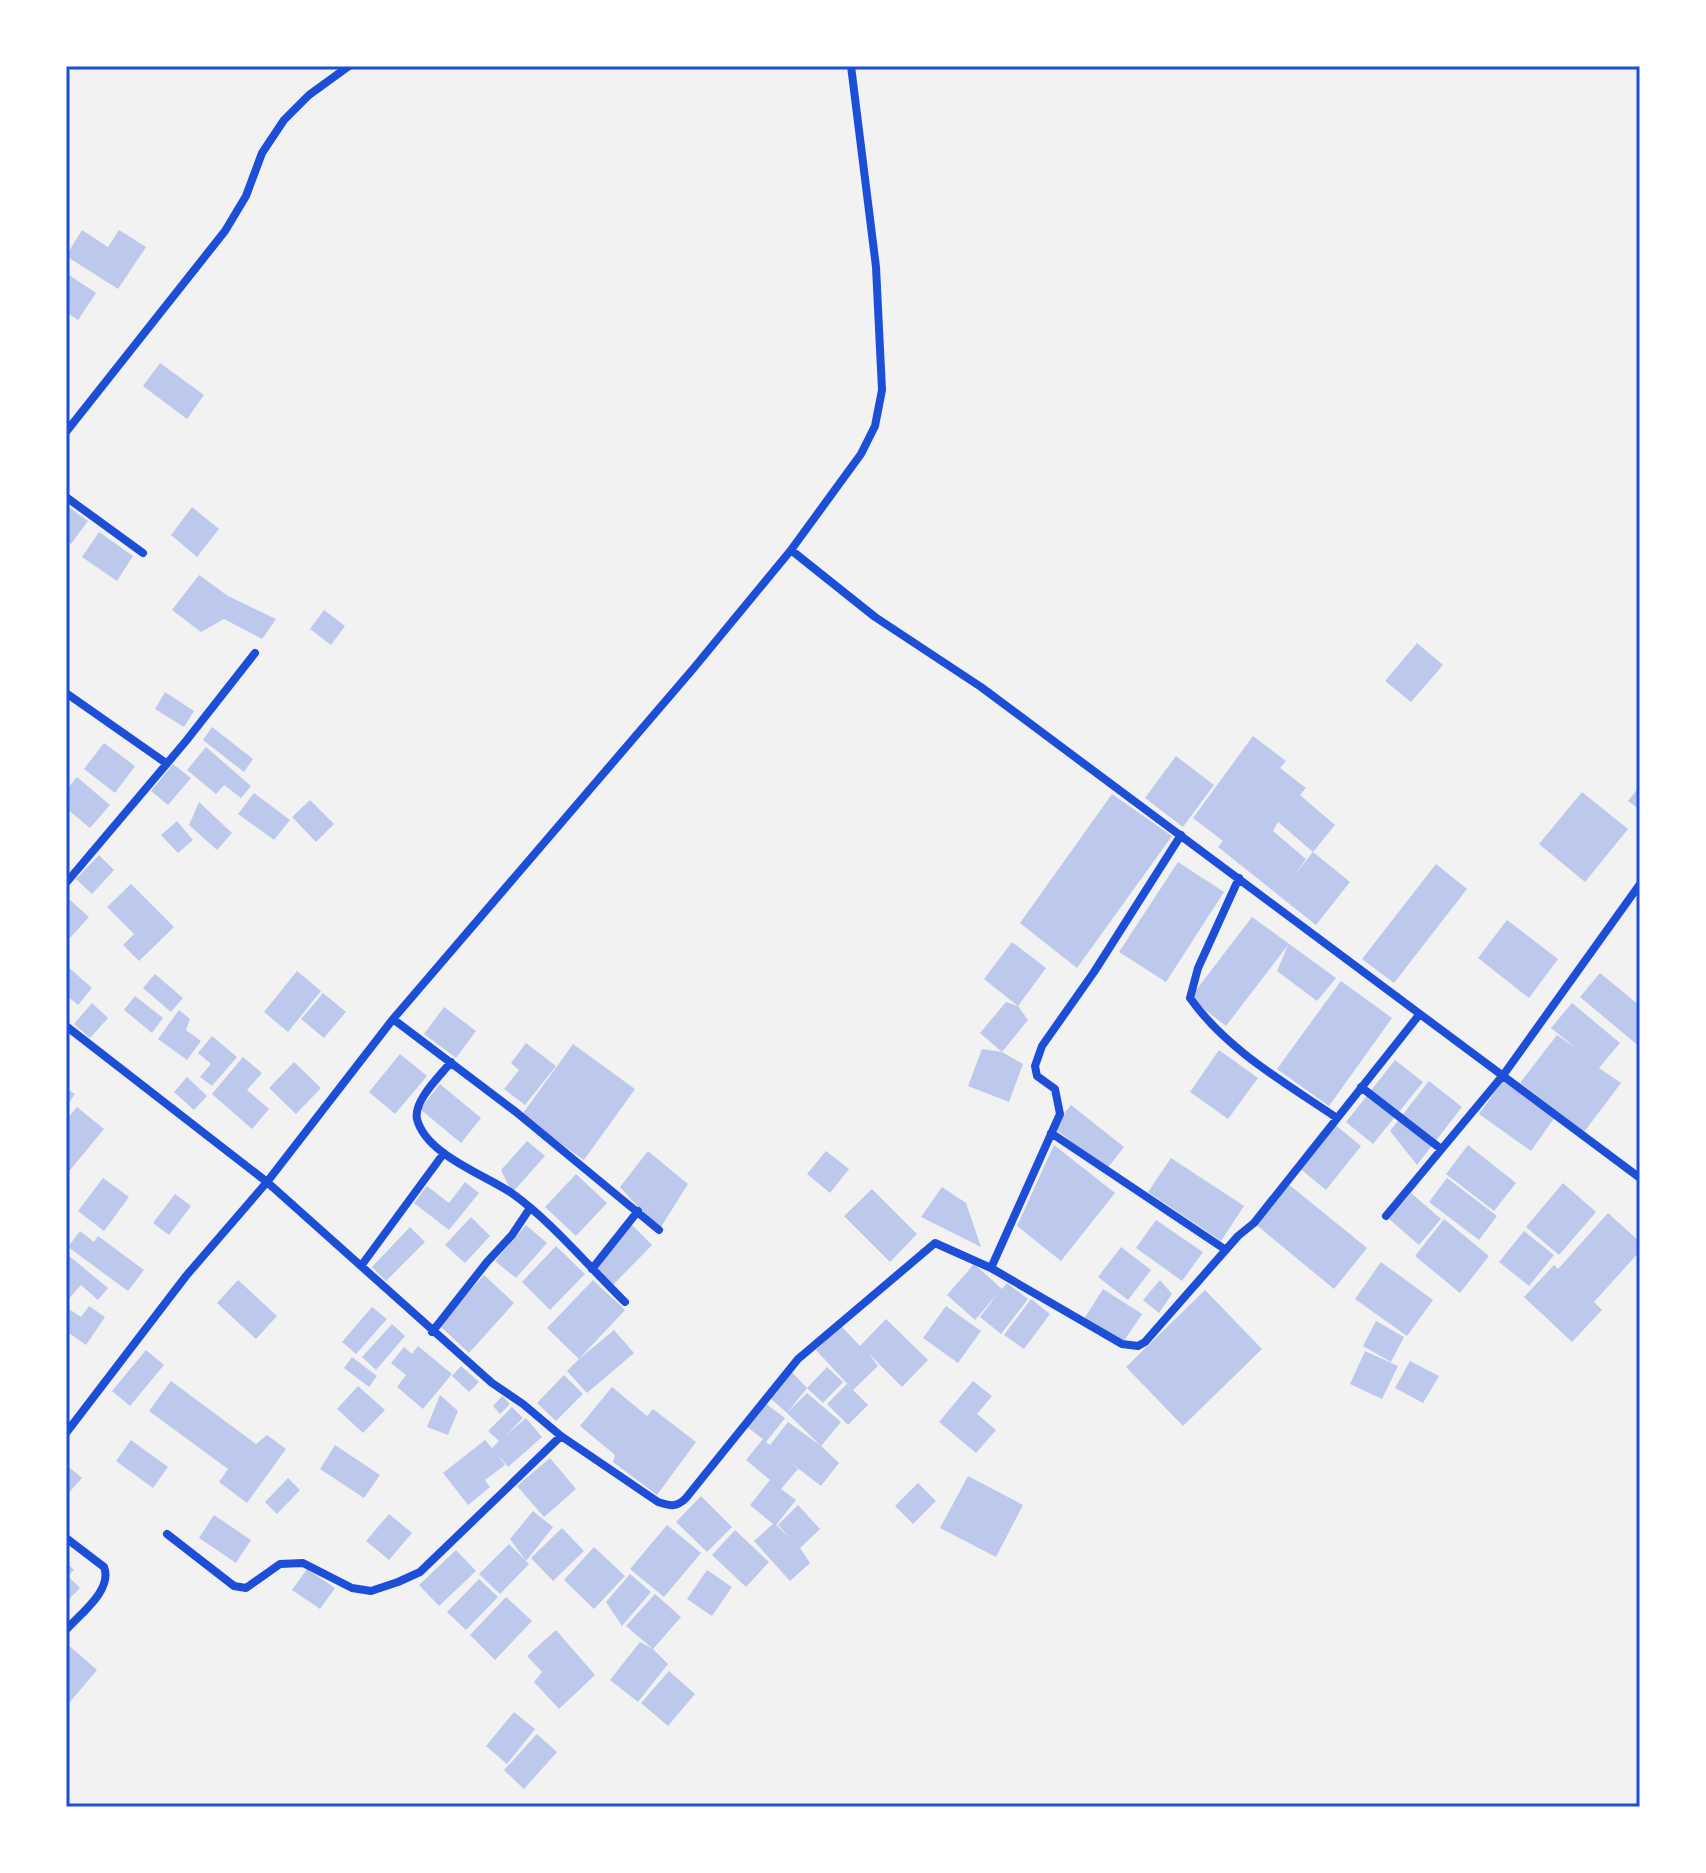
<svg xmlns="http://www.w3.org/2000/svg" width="1706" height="1873" viewBox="0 0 1706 1873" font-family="Jost,sans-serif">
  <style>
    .building { fill: #bdc9ec }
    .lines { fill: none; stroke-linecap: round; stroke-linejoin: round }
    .minor { stroke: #1d4ed8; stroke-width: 8 }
    .neatline { fill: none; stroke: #1d4ed8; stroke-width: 3 }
  </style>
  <rect width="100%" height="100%" fill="#f2f2f2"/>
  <path class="building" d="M 82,230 L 108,247 L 119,230 L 146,247 L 118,289 L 66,256 Z
    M 66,273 L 96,293 L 78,320 L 66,312 Z
    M 160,363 L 204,395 L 187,419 L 143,386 Z
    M 66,505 L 88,521 L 71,544 L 66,541 Z
    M 192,507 L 219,529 L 197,557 L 171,535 Z
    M 99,532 L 133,556 L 117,581 L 82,557 Z
    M 199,575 L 228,596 L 276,619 L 262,639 L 224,619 L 201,632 L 172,610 Z
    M 324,610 L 345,626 L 331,645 L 310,629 Z
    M 1417,643 L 1443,665 L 1411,702 L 1385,681 Z
    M 165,692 L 194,711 L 184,727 L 155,709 Z
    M 212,727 L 253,759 L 244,772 L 203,740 Z
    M 1253,736 L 1286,761 L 1280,768 L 1306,788 L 1300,795 L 1335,825 L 1313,852 L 1278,822 L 1273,831 L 1306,859 L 1293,877 L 1313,852 L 1350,882 L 1316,925 L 1218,847 L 1223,841 L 1193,818 Z
    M 104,743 L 135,766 L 115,793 L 84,769 Z
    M 206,747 L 251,786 L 241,798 L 224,785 L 216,794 L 187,770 Z
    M 1176,756 L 1214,785 L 1183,827 L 1145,798 Z
    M 173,764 L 191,778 L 168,805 L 151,791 Z
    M 77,777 L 110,805 L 90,828 L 66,808 L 66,790 Z
    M 1640,786 L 1640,810 L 1628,801 Z
    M 1582,792 L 1628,829 L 1585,882 L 1539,844 Z
    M 254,793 L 290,820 L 274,840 L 238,814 Z
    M 1112,794 L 1172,836 L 1077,968 L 1020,923 Z
    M 310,800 L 334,824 L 316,842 L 292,817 Z
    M 199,802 L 232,833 L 217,850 L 189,825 Z
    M 177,821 L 193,840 L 178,853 L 161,835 Z
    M 99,855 L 114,870 L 92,894 L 76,879 Z
    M 1178,862 L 1224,892 L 1166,982 L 1119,952 Z
    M 1436,864 L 1467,889 L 1394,983 L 1362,959 Z
    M 131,884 L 174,927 L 139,961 L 123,945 L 134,934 L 107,907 Z
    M 69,899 L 89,917 L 70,938 L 66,935 L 66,902 Z
    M 1252,917 L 1336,978 L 1317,1001 L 1277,971 L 1288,945 L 1226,1026 L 1190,998 Z
    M 1507,920 L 1558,959 L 1529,998 L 1478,958 Z
    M 1012,942 L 1046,968 L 1018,1006 L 1028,1020 L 1002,1052 L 980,1033 L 1006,1002 L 1018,1006 L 984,979 Z
    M 66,965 L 92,988 L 78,1005 L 66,995 Z
    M 297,971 L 321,991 L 288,1032 L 264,1012 Z
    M 1600,973 L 1640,1006 L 1640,1047 L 1580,997 Z
    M 155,974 L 183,998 L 171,1012 L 143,988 Z
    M 1341,981 L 1392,1018 L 1329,1106 L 1277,1069 Z
    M 323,993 L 346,1012 L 324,1038 L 301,1019 Z
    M 135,996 L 163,1018 L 152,1033 L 124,1010 Z
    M 92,1003 L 108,1018 L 90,1038 L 74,1024 Z
    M 1572,1003 L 1620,1043 L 1599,1068 L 1621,1083 L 1584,1132 L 1520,1083 L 1557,1035 L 1577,1049 L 1551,1028 Z
    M 444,1007 L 476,1031 L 456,1058 L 424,1034 Z
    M 179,1010 L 190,1019 L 186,1030 L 201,1041 L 187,1060 L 158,1039 Z
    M 212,1036 L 237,1057 L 212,1086 L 200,1077 L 211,1064 L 198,1053 Z
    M 526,1043 L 556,1066 L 525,1105 L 504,1089 L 519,1070 L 511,1063 Z
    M 573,1044 L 635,1089 L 584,1160 L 521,1116 Z
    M 982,1049 L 1002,1052 L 1023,1064 L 1009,1102 L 968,1086 Z
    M 1219,1050 L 1258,1078 L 1228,1119 L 1190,1092 Z
    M 400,1054 L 427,1076 L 395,1114 L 369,1092 Z
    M 243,1057 L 262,1073 L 247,1090 L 269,1109 L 252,1129 L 212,1094 Z
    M 1395,1060 L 1423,1082 L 1373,1144 L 1346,1122 Z
    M 294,1062 L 321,1088 L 296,1114 L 269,1088 Z
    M 187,1077 L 207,1096 L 194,1110 L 174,1092 Z
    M 1429,1081 L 1462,1107 L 1417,1165 L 1390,1131 Z
    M 1503,1081 L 1555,1117 L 1531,1151 L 1479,1114 Z
    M 440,1084 L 481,1118 L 461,1143 L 420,1109 Z
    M 66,1088 L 75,1094 L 66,1107 Z
    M 1071,1105 L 1124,1147 L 1106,1170 L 1053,1127 Z
    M 77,1107 L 104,1129 L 66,1175 L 66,1120 Z
    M 1333,1123 L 1361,1146 L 1326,1190 L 1298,1167 Z
    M 527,1141 L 545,1156 L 512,1193 L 501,1170 Z
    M 1054,1145 L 1115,1193 L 1061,1261 L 1017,1226 Z
    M 1468,1145 L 1516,1183 L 1494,1211 L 1446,1174 Z
    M 648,1151 L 688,1184 L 659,1230 L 620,1187 Z
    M 826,1151 L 849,1169 L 830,1193 L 807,1174 Z
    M 1171,1158 L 1244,1206 L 1221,1241 L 1148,1192 Z
    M 576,1174 L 607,1203 L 576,1236 L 545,1207 Z
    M 103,1178 L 129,1197 L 104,1231 L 78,1211 Z
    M 1447,1178 L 1497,1216 L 1479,1240 L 1429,1202 Z
    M 465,1182 L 479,1193 L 449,1230 L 414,1203 L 427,1186 L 449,1203 Z
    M 1287,1183 L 1367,1248 L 1334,1289 L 1254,1223 Z
    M 1563,1183 L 1596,1212 L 1559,1255 L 1526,1227 Z
    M 942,1187 L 966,1203 L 981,1247 L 921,1217 Z
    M 872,1189 L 917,1234 L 890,1262 L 844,1216 Z
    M 1411,1193 L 1441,1219 L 1419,1245 L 1389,1219 Z
    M 175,1194 L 191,1206 L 169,1235 L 153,1223 Z
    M 1608,1213 L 1640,1242 L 1640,1251 L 1594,1302 L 1602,1310 L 1572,1342 L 1524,1297 L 1554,1265 L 1558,1269 Z
    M 471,1217 L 490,1236 L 465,1263 L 445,1245 Z
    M 1444,1219 L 1489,1256 L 1460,1293 L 1415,1256 Z
    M 1156,1220 L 1203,1252 L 1182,1281 L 1136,1248 Z
    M 526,1225 L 547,1243 L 516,1278 L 495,1261 Z
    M 632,1225 L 652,1245 L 613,1285 L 593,1266 Z
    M 410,1227 L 425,1242 L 386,1281 L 372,1267 Z
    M 80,1231 L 94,1242 L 98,1236 L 144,1270 L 128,1291 L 68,1247 Z
    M 1524,1231 L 1554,1255 L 1529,1286 L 1499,1262 Z
    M 556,1246 L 585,1274 L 550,1310 L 522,1282 Z
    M 1121,1247 L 1151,1270 L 1128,1300 L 1098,1277 Z
    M 68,1255 L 108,1288 L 98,1300 L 81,1285 L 66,1302 L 66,1257 Z
    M 1381,1262 L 1433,1300 L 1407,1336 L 1355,1299 Z
    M 974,1264 L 1002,1289 L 1007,1283 L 1028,1299 L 1001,1334 L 980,1317 L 999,1292 L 975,1320 L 947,1295 Z
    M 484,1275 L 514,1303 L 469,1353 L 439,1325 Z
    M 238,1280 L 277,1316 L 256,1339 L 217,1303 Z
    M 593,1280 L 625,1310 L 579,1359 L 614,1330 L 634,1353 L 587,1393 L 567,1371 L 579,1359 L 547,1328 Z
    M 1160,1280 L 1172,1294 L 1159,1313 L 1143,1300 Z
    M 1103,1289 L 1142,1314 L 1122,1344 L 1084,1319 Z
    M 1205,1290 L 1262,1349 L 1183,1426 L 1126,1367 Z
    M 1031,1299 L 1050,1314 L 1024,1349 L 1004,1335 Z
    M 89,1306 L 105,1317 L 86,1345 L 66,1331 L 66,1307 L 81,1317 Z
    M 946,1306 L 981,1331 L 958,1363 L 923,1338 Z
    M 372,1307 L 387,1319 L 356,1354 L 342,1342 Z
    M 886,1319 L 928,1360 L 902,1387 L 868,1353 L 878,1366 L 853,1390 L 868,1405 L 848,1425 L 827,1404 L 847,1384 L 853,1390 L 816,1350 L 841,1326 L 860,1346 Z
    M 1376,1321 L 1404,1337 L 1391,1362 L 1363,1346 Z
    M 392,1324 L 405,1336 L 376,1370 L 362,1357 Z
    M 418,1346 L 452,1374 L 423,1409 L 397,1387 L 406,1375 L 391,1363 L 404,1347 L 412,1354 Z
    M 146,1350 L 164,1365 L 130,1406 L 112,1391 Z
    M 1365,1351 L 1398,1366 L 1382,1399 L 1350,1384 Z
    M 352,1357 L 377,1376 L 369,1387 L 344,1368 Z
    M 1410,1361 L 1439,1376 L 1423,1403 L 1395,1388 Z
    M 461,1366 L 479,1382 L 469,1392 L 452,1376 Z
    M 827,1367 L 843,1382 L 823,1403 L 807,1388 L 787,1413 L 769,1397 L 791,1371 L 807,1388 Z
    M 564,1375 L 583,1394 L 556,1421 L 537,1403 Z
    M 171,1381 L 256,1444 L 267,1435 L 286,1449 L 247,1503 L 219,1482 L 228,1469 L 149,1411 Z
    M 973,1381 L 992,1396 L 977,1414 L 996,1430 L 976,1453 L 939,1422 Z
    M 358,1386 L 385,1410 L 363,1433 L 337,1409 Z
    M 612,1387 L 647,1416 L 653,1409 L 696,1442 L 657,1495 L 613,1462 L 615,1455 L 580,1426 Z
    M 807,1393 L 841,1422 L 821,1446 L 839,1463 L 821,1486 L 791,1463 L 798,1469 L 781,1489 L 796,1500 L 776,1525 L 791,1539 L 778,1525 L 798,1505 L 820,1529 L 800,1548 L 810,1563 L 790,1581 L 754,1541 L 773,1524 L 750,1505 L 770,1480 L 746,1460 L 763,1439 L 747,1427 L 765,1403 L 785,1418 L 766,1442 L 770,1445 L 788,1422 L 821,1446 L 787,1413 Z
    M 440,1395 L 458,1411 L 448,1435 L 427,1427 Z
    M 502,1396 L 510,1404 L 500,1414 L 493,1406 Z
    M 512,1407 L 523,1418 L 505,1436 L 526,1418 L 542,1437 L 508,1467 L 498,1455 L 505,1465 L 485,1480 L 490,1487 L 468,1505 L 443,1473 L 485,1440 L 492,1448 L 499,1441 L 488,1431 Z
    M 131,1440 L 168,1467 L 153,1488 L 116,1461 Z
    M 335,1445 L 380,1475 L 364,1498 L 320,1469 Z
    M 550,1458 L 576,1489 L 544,1517 L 517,1486 Z
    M 70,1468 L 82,1478 L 66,1496 L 66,1474 Z
    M 968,1476 L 1023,1505 L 996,1557 L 940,1528 Z
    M 288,1478 L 300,1490 L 277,1514 L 265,1502 Z
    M 918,1483 L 936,1501 L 913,1524 L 895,1506 Z
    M 701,1496 L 732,1527 L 707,1552 L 676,1522 Z
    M 533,1511 L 553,1527 L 526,1561 L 510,1539 Z
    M 389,1514 L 412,1533 L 389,1560 L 366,1541 Z
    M 214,1515 L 251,1540 L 236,1563 L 199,1538 Z
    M 667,1525 L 701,1553 L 664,1597 L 630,1569 Z
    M 562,1528 L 584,1551 L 553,1581 L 531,1558 Z
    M 735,1530 L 769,1562 L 746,1587 L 712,1555 Z
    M 509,1544 L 529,1564 L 500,1594 L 479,1574 Z
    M 594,1547 L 625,1576 L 594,1609 L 564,1580 Z
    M 456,1550 L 476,1571 L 439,1606 L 419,1585 Z
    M 66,1562 L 74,1570 L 68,1576 L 80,1588 L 66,1602 Z
    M 307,1569 L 335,1588 L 320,1609 L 292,1590 Z
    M 707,1570 L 732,1587 L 712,1616 L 687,1599 Z
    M 630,1574 L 651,1592 L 622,1626 L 606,1602 Z
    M 479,1579 L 498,1597 L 466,1630 L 447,1612 Z
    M 655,1594 L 681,1617 L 653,1649 L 626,1626 Z
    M 506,1597 L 532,1621 L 495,1660 L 470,1635 Z
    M 556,1630 L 595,1675 L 559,1709 L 534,1682 L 542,1672 L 527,1656 Z
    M 640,1642 L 653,1649 L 668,1664 L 638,1702 L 610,1680 Z
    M 66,1643 L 97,1670 L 70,1702 L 66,1698 Z
    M 669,1671 L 695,1694 L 668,1726 L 641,1703 Z
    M 514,1712 L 535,1729 L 507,1764 L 486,1746 Z
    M 537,1734 L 557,1752 L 524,1789 L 504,1770 Z"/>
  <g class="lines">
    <path class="minor" d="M 66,432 L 225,231 L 246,196 L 262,153 L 284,120 L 309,95 L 349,66
      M 66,497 L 143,553
      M 791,550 L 875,617 L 981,687 L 1640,1178
      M 66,693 L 166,763
      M 1239,878 L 1198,968 L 1190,998 C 1227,1050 1284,1082 1337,1118
      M 66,883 L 186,741 L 255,653
      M 393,1019 L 516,1112 L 659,1230
      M 66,1026 L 267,1182 L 492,1383 L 523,1404 L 561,1436 L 658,1502 C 670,1506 676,1508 686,1498 L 798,1359 L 935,1243 L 991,1268 L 1122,1344 L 1138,1346 L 1145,1342 L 1238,1236 L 1254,1223 L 1419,1015
      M 451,1062 C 440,1076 413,1101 417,1119 C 426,1155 486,1175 513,1194 C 552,1222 590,1268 625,1302
      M 1361,1087 L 1441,1149
      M 1051,1133 L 1226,1250
      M 1386,1216 L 1504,1074 L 1640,884
      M 361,1266 L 444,1153
      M 991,1268 L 1060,1114 L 1055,1089 L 1037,1076 L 1035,1066 L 1042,1046 L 1094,972 L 1181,835
      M 592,1269 L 638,1211
      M 432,1332 L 487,1262 L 512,1235 L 530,1208
      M 66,1433 L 186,1276 L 267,1182 L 393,1019 L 693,669 L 791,550 L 861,454 L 875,426 L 882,390 L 876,267 L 851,66
      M 167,1534 L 234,1586 L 246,1588 L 280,1564 L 303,1563 L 352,1588 L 371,1591 L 398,1582 L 420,1572 L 561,1436
      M 66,1538 L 104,1567 C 113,1590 80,1614 66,1630"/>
  </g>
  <rect width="1706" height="1873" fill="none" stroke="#ffffff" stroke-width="136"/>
  <rect x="68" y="68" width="1570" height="1737" class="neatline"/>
</svg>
